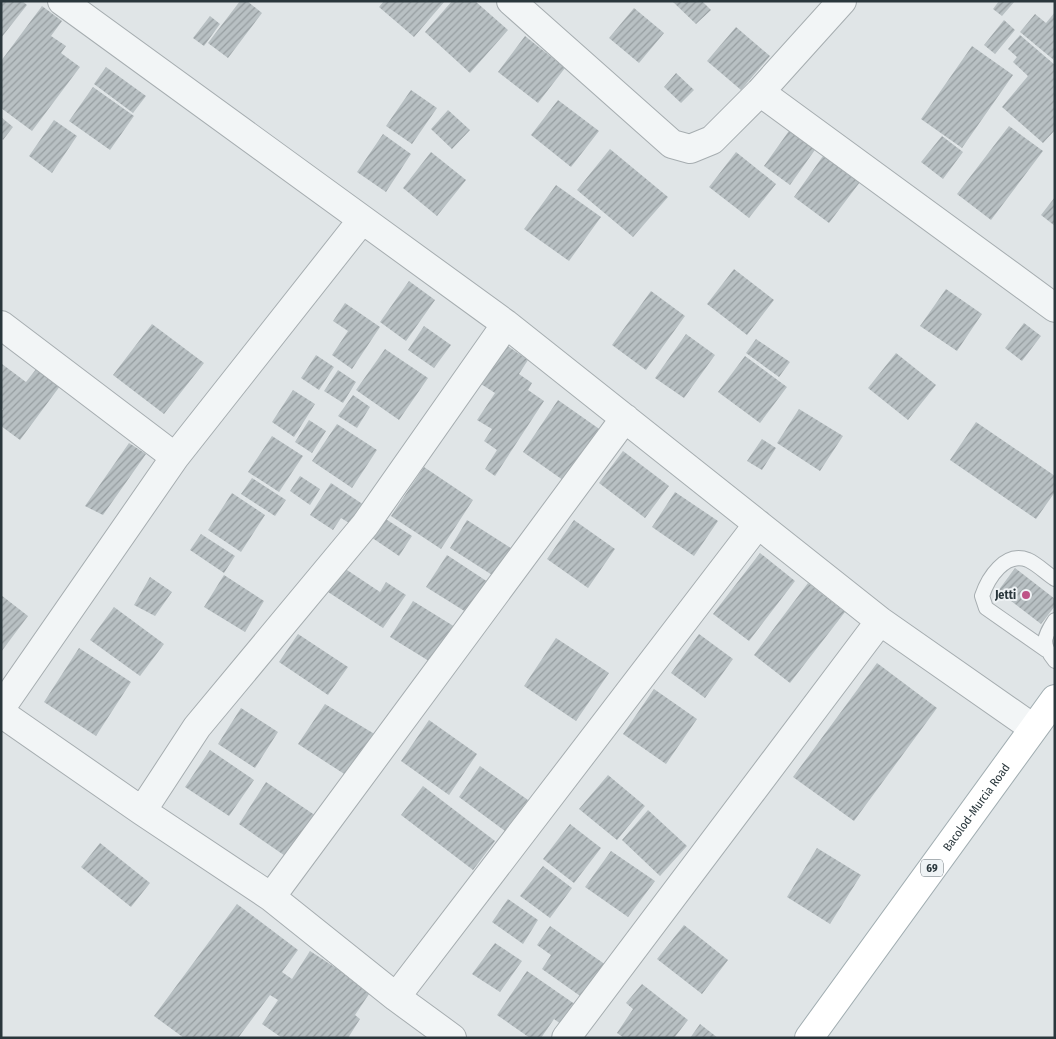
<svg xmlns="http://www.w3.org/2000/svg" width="1056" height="1039" viewBox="0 0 1056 1039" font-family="'Fira Sans Condensed',sans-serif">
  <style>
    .building { fill: url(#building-hatch) }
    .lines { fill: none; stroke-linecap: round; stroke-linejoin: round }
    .lane-casing { stroke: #a6adb0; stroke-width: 16 }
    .street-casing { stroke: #a6adb0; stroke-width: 30 }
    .primary-casing { stroke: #a1adb1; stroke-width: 30 }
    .lane { stroke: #f2f5f6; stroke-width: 14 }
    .street { stroke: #f2f5f6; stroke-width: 28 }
    .primary { stroke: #fff; stroke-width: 28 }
    .poi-dot { fill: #be5387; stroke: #eff3f5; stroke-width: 2 }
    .labels { text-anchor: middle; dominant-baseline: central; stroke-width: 4; stroke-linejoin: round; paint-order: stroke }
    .shield { fill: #eff3f5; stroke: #656f74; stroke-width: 1 }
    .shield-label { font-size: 11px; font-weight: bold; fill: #2a373c }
    .poi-label { font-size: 12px; font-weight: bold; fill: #2a373c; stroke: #eff3f5; text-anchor: end }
    .street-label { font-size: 12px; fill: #2a373c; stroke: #eff3f5 }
  </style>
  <defs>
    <pattern id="building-hatch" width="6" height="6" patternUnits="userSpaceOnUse" patternTransform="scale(1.25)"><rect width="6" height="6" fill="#b8c0c3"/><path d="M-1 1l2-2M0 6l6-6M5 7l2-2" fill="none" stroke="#969da0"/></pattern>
  </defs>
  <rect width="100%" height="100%" fill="#e0e5e7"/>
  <path class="building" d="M 1,1 L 22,1 L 27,5 L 1,38 Z
    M 240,1 L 247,1 L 262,13 L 228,58 L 208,43 Z
    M 384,1 L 445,1 L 414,37 L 379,7 Z
    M 452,1 L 475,1 L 508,30 L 470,73 L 425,32 Z
    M 672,1 L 702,1 L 711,10 L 696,24 Z
    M 999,1 L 1015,1 L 1002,16 L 993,9 Z
    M 42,6 L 62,21 L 51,36 L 66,46 L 61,53 L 80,67 L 32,131 L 1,108 L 1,61 Z
    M 634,8 L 664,33 L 639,63 L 609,38 Z
    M 1055,12 L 1055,61 L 1020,32 L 1035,14 L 1046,23 Z
    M 210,16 L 220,24 L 204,46 L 193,38 Z
    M 1004,20 L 1015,30 L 995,54 L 984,45 Z
    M 736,27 L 770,56 L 741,90 L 707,61 Z
    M 1020,35 L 1055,65 L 1055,130 L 1043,143 L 1002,107 L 1028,76 L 1013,62 L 1017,57 L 1008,49 Z
    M 525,36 L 565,68 L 538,103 L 498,72 Z
    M 972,46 L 1013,75 L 962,148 L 921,119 Z
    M 106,67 L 146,96 L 133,113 L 94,84 Z
    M 676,73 L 694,90 L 681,103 L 664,87 Z
    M 93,87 L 134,116 L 110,150 L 69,121 Z
    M 411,90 L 437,108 L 412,144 L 386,126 Z
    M 558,100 L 599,131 L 571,167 L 531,135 Z
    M 448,110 L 470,130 L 452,149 L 431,129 Z
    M 1,117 L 13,127 L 3,140 L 1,138 Z
    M 54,120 L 77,136 L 52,173 L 29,156 Z
    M 1009,126 L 1043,151 L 991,220 L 957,194 Z
    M 791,128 L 817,147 L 790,185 L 764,166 Z
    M 383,134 L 411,154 L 386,192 L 357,172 Z
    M 942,136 L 963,152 L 943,179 L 921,162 Z
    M 610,149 L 668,197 L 633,237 L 577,190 Z
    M 431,152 L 466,180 L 437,216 L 403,188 Z
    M 736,152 L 776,184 L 749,218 L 709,187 Z
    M 823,156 L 860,182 L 829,223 L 794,197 Z
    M 556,185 L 601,217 L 569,261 L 524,229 Z
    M 1055,197 L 1055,226 L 1041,215 Z
    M 734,269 L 774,300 L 747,335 L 707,304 Z
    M 409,281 L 435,300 L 406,341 L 380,322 Z
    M 946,289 L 982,314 L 957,351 L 920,326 Z
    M 651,291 L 685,316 L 646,370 L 612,345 Z
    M 345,303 L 380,327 L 352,369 L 332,355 L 348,331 L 333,321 Z
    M 1024,323 L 1041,336 L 1022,361 L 1005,348 Z
    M 152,324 L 204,363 L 164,414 L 113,375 Z
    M 424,326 L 451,345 L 434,368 L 408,350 Z
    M 686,334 L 715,355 L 684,398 L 655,378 Z
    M 756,339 L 790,362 L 779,377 L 746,353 Z
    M 506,345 L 528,360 L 519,374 L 532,383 L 528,390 L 544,401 L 495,476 L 485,469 L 497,450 L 484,441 L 492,429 L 477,420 L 495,393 L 481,384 Z
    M 385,349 L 428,378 L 399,420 L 356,390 Z
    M 896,353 L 936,385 L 908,420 L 868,388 Z
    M 316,355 L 334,367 L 319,390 L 301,378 Z
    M 745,356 L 787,387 L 760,423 L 718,392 Z
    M 2,364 L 26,382 L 40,364 L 63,382 L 20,440 L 1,426 L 1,412 L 3,409 L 1,408 Z
    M 338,370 L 356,382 L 343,403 L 324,391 Z
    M 293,390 L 315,404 L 294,437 L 272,422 Z
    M 353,395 L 370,407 L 357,428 L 338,416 Z
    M 558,400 L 605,433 L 570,485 L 523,452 Z
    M 799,409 L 843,436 L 820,471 L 777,443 Z
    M 309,420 L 326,431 L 312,453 L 295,442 Z
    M 976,422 L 1055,476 L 1055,492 L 1036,519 L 950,460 Z
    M 337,424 L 377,450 L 352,488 L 312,461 Z
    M 272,436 L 303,456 L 279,492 L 248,472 Z
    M 762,439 L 776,448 L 762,470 L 747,461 Z
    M 129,443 L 146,454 L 103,515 L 85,506 Z
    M 623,451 L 669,486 L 645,518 L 599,483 Z
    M 424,467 L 473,500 L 441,549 L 391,516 Z
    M 300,476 L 320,489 L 310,505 L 290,491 Z
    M 252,478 L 286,500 L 275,516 L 241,494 Z
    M 331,483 L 367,507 L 354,526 L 341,518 L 333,530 L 310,515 Z
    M 675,492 L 718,521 L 694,556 L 652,527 Z
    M 232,493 L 265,515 L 241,552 L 208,530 Z
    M 381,516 L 412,536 L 399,556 L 368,535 Z
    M 467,520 L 517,552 L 500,580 L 450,548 Z
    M 574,520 L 615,549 L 588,588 L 547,559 Z
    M 201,534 L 235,556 L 224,573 L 190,550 Z
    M 760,553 L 795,581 L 749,641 L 713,614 Z
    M 447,555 L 494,586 L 474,617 L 426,587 Z
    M 338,564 L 380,592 L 386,582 L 406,595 L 383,628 L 322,588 Z
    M 1015,568 L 1055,599 L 1055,606 L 1041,624 L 998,591 Z
    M 224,575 L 264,601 L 245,632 L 204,607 Z
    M 150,577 L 172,592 L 155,616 L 134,605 Z
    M 808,583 L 845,612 L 790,683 L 754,655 Z
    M 1,595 L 28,616 L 1,652 Z
    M 413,601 L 460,630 L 437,666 L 390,637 Z
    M 114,607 L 164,644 L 140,676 L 90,640 Z
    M 298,634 L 348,667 L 328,695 L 279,662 Z
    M 699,634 L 733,659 L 705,698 L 671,673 Z
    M 556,638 L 609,673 L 576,721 L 524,686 Z
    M 79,648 L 131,682 L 96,736 L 44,702 Z
    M 877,663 L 937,708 L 854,821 L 793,777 Z
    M 654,689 L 697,719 L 666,764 L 623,734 Z
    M 325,704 L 381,738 L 352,779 L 298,744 Z
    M 241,708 L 278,732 L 255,768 L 218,744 Z
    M 429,720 L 477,754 L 449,795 L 401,761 Z
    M 210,750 L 254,780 L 229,816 L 185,787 Z
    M 480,766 L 528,800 L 505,831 L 459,797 Z
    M 608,775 L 645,806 L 617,840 L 579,809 Z
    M 266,782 L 319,818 L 291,860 L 239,824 Z
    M 423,786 L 495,841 L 473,870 L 401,815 Z
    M 648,810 L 687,846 L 660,876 L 622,840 Z
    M 570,824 L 601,848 L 574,883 L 543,859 Z
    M 100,843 L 150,883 L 131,907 L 81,867 Z
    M 817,848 L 861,875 L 830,924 L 787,897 Z
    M 611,851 L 655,881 L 628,917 L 585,887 Z
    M 543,866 L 572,888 L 550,918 L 520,896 Z
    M 508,899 L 538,920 L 523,944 L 492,922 Z
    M 237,904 L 298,950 L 282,972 L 292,979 L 310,951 L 371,991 L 355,1015 L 360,1019 L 348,1038 L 282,1038 L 262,1024 L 278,1000 L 270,995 L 238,1038 L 184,1038 L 154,1016 Z
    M 684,925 L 728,960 L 702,994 L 657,959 Z
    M 550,926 L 606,965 L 583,998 L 542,969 L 551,955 L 537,945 Z
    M 495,943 L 522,961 L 500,992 L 472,974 Z
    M 527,971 L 579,1007 L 565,1027 L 554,1019 L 541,1038 L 530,1038 L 497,1015 Z
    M 642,984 L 688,1020 L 674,1038 L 624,1038 L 617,1033 L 633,1009 L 626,1003 Z
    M 700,1024 L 718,1038 L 690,1038 Z"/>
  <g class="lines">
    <defs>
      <path id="lane" d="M 1055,620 C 1043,638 1041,644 1055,661
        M 1046,650 L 986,608 L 982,596 C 988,578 1005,551 1028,560 C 1037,564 1046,573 1055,579"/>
      <path id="street" d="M 62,1 L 506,324 L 880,621 L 1033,728
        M 511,1 L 672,144 L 690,149 L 712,140 L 760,92 L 842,1
        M 760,92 L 1055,308
        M 1,325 L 175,457
        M 1,708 L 175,457 L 362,220
        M 1,713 L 142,811 L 271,897 L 396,997 L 452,1038
        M 142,811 L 197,727 L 365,525 L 506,324
        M 271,897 L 625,418
        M 396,997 L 758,524
        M 566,1038 L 880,621"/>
      <g id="primary">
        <path id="s1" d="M 809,1038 L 1055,699"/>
      </g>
    </defs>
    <use href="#lane" class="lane-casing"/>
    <use href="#street" class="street-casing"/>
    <use href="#primary" class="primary-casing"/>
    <use href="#lane" class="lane"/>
    <use href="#street" class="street"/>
    <use href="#primary" class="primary"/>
  </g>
  <circle class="poi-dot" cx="1026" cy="595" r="5"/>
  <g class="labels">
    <rect class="shield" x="921" y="859.5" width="22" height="17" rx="4"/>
    <g class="shield-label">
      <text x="932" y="868">69</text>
    </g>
    <g class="poi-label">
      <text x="1016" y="595">Jetti</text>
    </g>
    <g class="street-label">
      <text stroke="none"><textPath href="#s1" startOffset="285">Bacolod-Murcia Road</textPath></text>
    </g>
  </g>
  <rect width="1056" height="1039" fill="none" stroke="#2a373c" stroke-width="5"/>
</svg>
